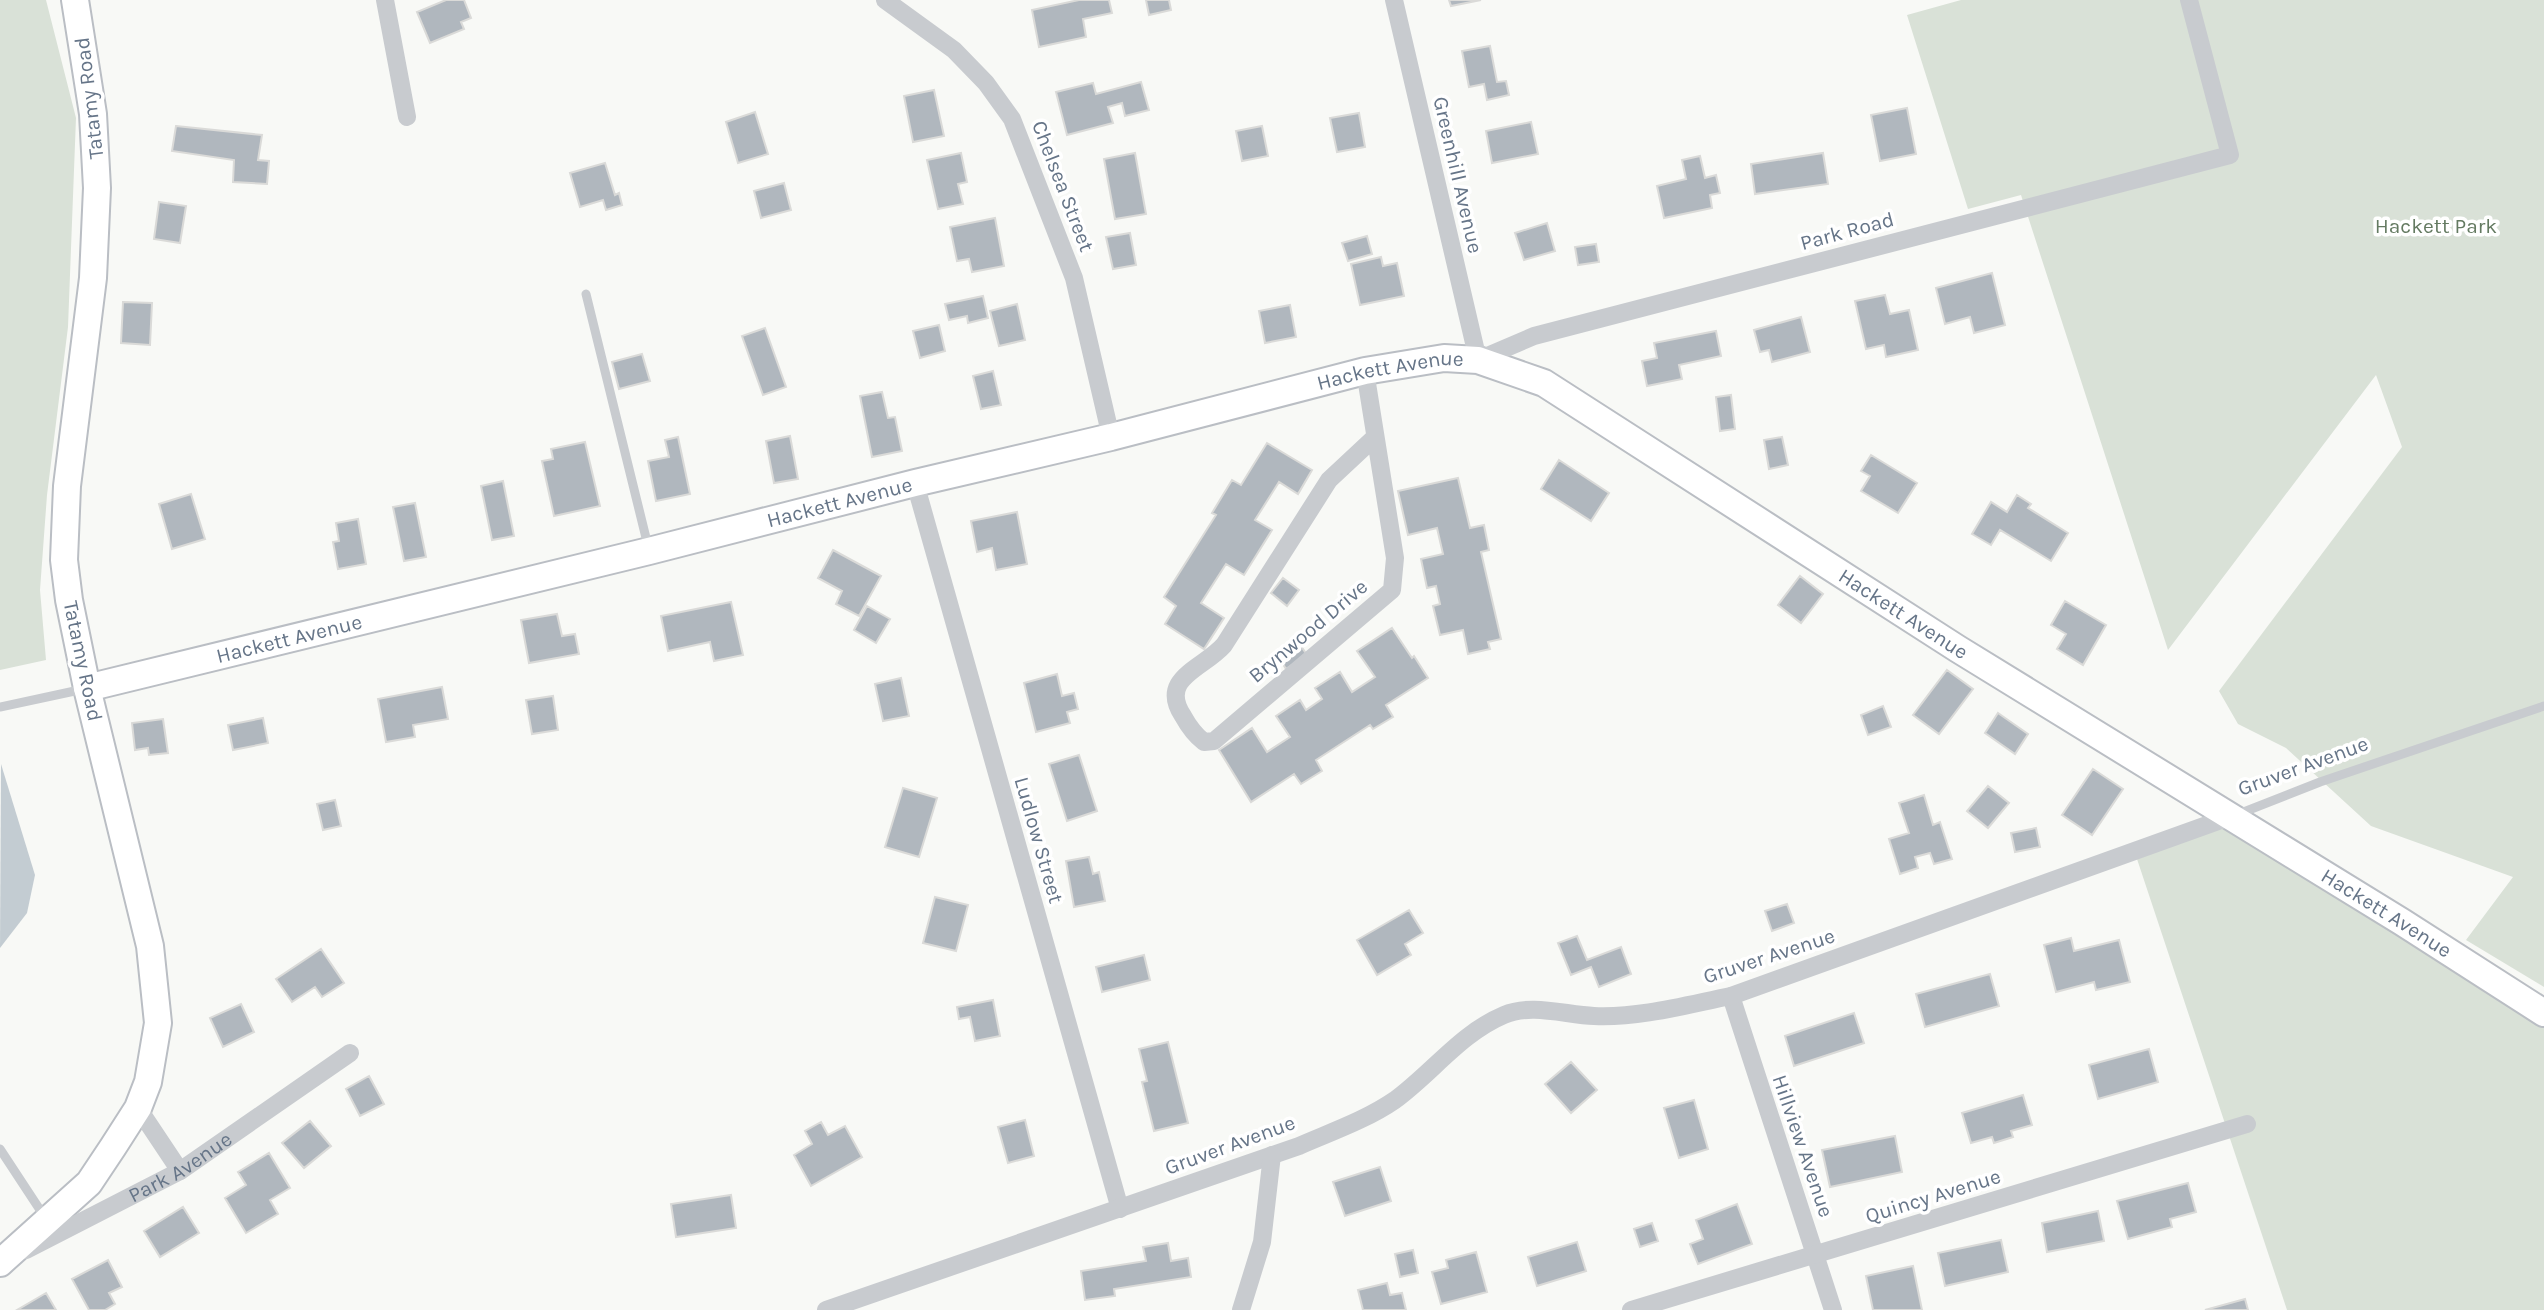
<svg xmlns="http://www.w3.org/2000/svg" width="2544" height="1310" viewBox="0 0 2544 1310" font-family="Karla,sans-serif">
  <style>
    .green { fill: #d9e1d7 }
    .water { fill: #c3ccd2 }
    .building { fill: #b0b7be; stroke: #dadad8; stroke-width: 2 }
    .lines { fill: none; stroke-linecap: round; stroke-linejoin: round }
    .secondary-casing { stroke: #babec4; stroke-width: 30 }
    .lane { stroke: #c8cbcf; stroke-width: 9 }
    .street { stroke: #c8cbcf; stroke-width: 18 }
    .secondary { stroke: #fff; stroke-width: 26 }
    .labels { text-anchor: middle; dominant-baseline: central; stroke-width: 7; stroke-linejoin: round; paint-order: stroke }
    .street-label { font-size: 21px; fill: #667588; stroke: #fff }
    .park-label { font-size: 21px; fill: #647a61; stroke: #fff }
  </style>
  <rect width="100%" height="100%" fill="#f8f9f6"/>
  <path class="green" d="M 0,0 L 46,0 L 76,118 L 68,327 L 47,495 L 40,590 L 46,660 L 0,670 Z
    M 1961,0 L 2544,0 L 2544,987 L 2466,940 L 2513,877 L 2371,826 L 2286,748 L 2238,724 L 2219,691 L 2402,447 L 2376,375 L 2168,650 L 2021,195 L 1968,209 L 1907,15 Z
    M 2232,816 L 2544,1013 L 2544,1310 L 2287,1310 L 2137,859 Z"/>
  <path class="water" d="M 1,764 L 35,875 L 27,913 L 0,948 Z"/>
  <path class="building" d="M 446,0 L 464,0 L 471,18 L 461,22 L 464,29 L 430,43 L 417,12 Z
    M 1079,0 L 1109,0 L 1112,13 L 1083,19 L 1086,37 L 1039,47 L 1032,10 Z
    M 1146,0 L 1169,0 L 1171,10 L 1149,15 Z
    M 1449,0 L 1481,0 L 1451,6 Z
    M 1490,46 L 1497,82 L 1506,81 L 1509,95 L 1487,100 L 1484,84 L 1469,87 L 1462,51 Z
    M 1141,82 L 1149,110 L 1125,116 L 1122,103 L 1108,107 L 1113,123 L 1067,135 L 1056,92 L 1093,83 L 1096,94 Z
    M 934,90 L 944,136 L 913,142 L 904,96 Z
    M 1907,108 L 1916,154 L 1880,161 L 1871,115 Z
    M 755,112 L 768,154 L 738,163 L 726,122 Z
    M 1359,113 L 1365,147 L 1337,152 L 1330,118 Z
    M 1531,122 L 1538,154 L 1492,163 L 1486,131 Z
    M 176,126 L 262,135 L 258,160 L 269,161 L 267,184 L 233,182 L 234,160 L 172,151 Z
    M 1262,126 L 1268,156 L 1242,161 L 1236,131 Z
    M 961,153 L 967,182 L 958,184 L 963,204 L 938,209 L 927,160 Z
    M 1135,153 L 1146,214 L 1115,219 L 1104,159 Z
    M 1823,153 L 1828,184 L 1755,194 L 1751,164 Z
    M 1700,156 L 1705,178 L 1716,175 L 1720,193 L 1710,195 L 1712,208 L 1664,218 L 1657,186 L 1686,179 L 1682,160 Z
    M 605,163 L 615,195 L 619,193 L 622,205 L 606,210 L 603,200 L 580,207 L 570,173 Z
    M 784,183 L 791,210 L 761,218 L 754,191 Z
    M 159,202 L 186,206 L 180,243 L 154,239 Z
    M 995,218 L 1004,266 L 972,272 L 969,259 L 957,261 L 950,227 Z
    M 1547,223 L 1555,251 L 1524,260 L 1515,233 Z
    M 1130,233 L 1136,265 L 1113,269 L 1106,237 Z
    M 1367,236 L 1372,254 L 1348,261 L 1342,243 Z
    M 1596,244 L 1599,262 L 1578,265 L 1575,247 Z
    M 1381,257 L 1383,266 L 1397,263 L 1404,296 L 1360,305 L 1351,264 Z
    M 1992,273 L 2005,325 L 1974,333 L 1970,317 L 1945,324 L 1936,288 Z
    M 1885,295 L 1890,314 L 1909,310 L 1918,350 L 1886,357 L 1884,345 L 1866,349 L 1855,301 Z
    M 983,296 L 988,318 L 968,323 L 967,316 L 949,320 L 945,304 Z
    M 123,302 L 152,303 L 150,345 L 121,343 Z
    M 1017,304 L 1025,340 L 999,346 L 990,311 Z
    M 1290,305 L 1296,337 L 1265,343 L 1259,311 Z
    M 1801,317 L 1810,352 L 1772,362 L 1769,350 L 1760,352 L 1754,330 Z
    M 939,325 L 945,351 L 920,358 L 913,331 Z
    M 765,328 L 786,387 L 763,395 L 742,336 Z
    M 1716,331 L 1721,356 L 1679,365 L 1682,379 L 1647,386 L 1642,361 L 1657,358 L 1654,343 Z
    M 642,354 L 650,381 L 619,389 L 612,362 Z
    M 993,371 L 1001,405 L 981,409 L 973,376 Z
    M 882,392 L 888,418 L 895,417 L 902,451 L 872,457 L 860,396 Z
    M 1731,395 L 1735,429 L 1720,431 L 1716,397 Z
    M 790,436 L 798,479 L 774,483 L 766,441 Z
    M 678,437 L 690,494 L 656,501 L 648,461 L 669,457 L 665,440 Z
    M 1782,437 L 1788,465 L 1769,469 L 1764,440 Z
    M 585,442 L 600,506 L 554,516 L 542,461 L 553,459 L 551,449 Z
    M 1267,443 L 1312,470 L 1298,494 L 1279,482 L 1255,520 L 1272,530 L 1244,575 L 1226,564 L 1201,603 L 1224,618 L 1204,649 L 1165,624 L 1176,606 L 1164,597 L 1216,515 L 1212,513 L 1232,480 L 1241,485 Z
    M 1871,455 L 1917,483 L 1898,513 L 1861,491 L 1870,476 L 1861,471 Z
    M 1559,460 L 1609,493 L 1591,521 L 1541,489 Z
    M 1458,478 L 1470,528 L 1484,525 L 1489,550 L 1481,552 L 1501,639 L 1488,642 L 1490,649 L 1468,654 L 1463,630 L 1440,635 L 1433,606 L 1440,604 L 1436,586 L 1427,588 L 1421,559 L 1443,554 L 1437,528 L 1408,535 L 1398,491 Z
    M 503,481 L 514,536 L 492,540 L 481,486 Z
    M 191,494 L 205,539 L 172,549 L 159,504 Z
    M 2017,495 L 2031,504 L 2028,508 L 2068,533 L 2051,561 L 2000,530 L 1991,545 L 1972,534 L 1991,502 L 2007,512 Z
    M 415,503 L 426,557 L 404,561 L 393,507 Z
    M 1017,512 L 1027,564 L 996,570 L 992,548 L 977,552 L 971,521 Z
    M 358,519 L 366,564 L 338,569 L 333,542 L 339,541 L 336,523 Z
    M 833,550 L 881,576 L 859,616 L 836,604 L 842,591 L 818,578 Z
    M 1800,576 L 1823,594 L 1801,623 L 1778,605 Z
    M 1283,578 L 1299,590 L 1287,606 L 1271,593 Z
    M 2065,601 L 2106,625 L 2083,665 L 2057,649 L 2066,634 L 2051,625 Z
    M 731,602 L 743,655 L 714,661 L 710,642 L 668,651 L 661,616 Z
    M 867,606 L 890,619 L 876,643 L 854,630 Z
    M 557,614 L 562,636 L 575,634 L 579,654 L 529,663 L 521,620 Z
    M 1392,628 L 1412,658 L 1414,656 L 1428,678 L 1386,705 L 1393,717 L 1373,729 L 1370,725 L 1316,760 L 1322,771 L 1301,784 L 1294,774 L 1251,802 L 1219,750 L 1252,728 L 1267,752 L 1290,737 L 1276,716 L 1300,700 L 1306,710 L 1322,699 L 1315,688 L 1340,672 L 1352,692 L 1375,677 L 1357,651 Z
    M 1297,640 L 1307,655 L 1286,669 L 1277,654 Z
    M 1947,670 L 1973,689 L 1939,734 L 1913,715 Z
    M 1057,674 L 1062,696 L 1074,693 L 1078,709 L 1067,712 L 1070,723 L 1036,732 L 1024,683 Z
    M 901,678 L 909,716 L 883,721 L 875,684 Z
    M 442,687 L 448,719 L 413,725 L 415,737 L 386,742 L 378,699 Z
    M 553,696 L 558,730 L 532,734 L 526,700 Z
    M 1883,706 L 1891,727 L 1868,735 L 1861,715 Z
    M 1998,713 L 2028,734 L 2015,754 L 1985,733 Z
    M 263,718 L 268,743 L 233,750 L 228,725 Z
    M 163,719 L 168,753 L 149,755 L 148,748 L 135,750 L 132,723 Z
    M 1079,755 L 1097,811 L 1067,821 L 1049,764 Z
    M 2093,769 L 2123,789 L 2092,835 L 2062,815 Z
    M 1988,786 L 2009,803 L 1988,828 L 1967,811 Z
    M 903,788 L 937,798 L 919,857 L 885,847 Z
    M 1924,795 L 1933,825 L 1940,822 L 1952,859 L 1934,864 L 1930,853 L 1915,857 L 1918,868 L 1900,874 L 1889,839 L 1909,833 L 1899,803 Z
    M 335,800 L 341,826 L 323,830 L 317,804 Z
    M 2036,828 L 2040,847 L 2015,852 L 2011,833 Z
    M 1089,857 L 1093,874 L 1099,872 L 1105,901 L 1074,907 L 1066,861 Z
    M 935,897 L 968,905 L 956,951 L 923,943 Z
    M 1787,904 L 1794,923 L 1772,931 L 1765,911 Z
    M 1409,910 L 1423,933 L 1405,944 L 1411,955 L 1377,975 L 1357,940 Z
    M 1577,936 L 1587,960 L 1621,947 L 1631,974 L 1599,987 L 1591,967 L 1571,975 L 1558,943 Z
    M 2071,938 L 2074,951 L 2119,940 L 2130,982 L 2096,990 L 2094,982 L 2056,992 L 2044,945 Z
    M 321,949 L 344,983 L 322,997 L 315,987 L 292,1002 L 276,979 Z
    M 1144,955 L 1150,980 L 1102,992 L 1096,967 Z
    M 1990,974 L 1999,1006 L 1925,1027 L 1916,994 Z
    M 993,1000 L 1000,1036 L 975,1041 L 970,1017 L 959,1019 L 957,1007 Z
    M 241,1004 L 254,1032 L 223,1047 L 210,1018 Z
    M 1854,1013 L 1864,1043 L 1794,1066 L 1785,1036 Z
    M 1168,1042 L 1188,1123 L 1154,1131 L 1142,1082 L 1147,1081 L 1139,1049 Z
    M 2149,1049 L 2158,1082 L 2098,1099 L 2089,1065 Z
    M 1571,1062 L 1597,1090 L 1571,1113 L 1545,1084 Z
    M 369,1076 L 384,1104 L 360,1116 L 346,1089 Z
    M 2023,1095 L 2032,1125 L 2011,1131 L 2013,1137 L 1994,1143 L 1992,1137 L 1971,1143 L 1962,1113 Z
    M 1694,1100 L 1708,1149 L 1679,1158 L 1664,1108 Z
    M 1025,1120 L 1034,1156 L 1008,1163 L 998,1127 Z
    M 310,1121 L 331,1146 L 304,1168 L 282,1143 Z
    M 821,1122 L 828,1135 L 845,1126 L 862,1157 L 811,1186 L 794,1155 L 812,1144 L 805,1131 Z
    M 1895,1136 L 1902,1172 L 1830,1187 L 1822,1150 Z
    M 269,1153 L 290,1188 L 270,1200 L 278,1214 L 246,1233 L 225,1198 L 246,1185 L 238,1172 Z
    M 1380,1167 L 1391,1201 L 1345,1216 L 1333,1182 Z
    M 2188,1183 L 2196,1212 L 2170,1219 L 2172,1227 L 2128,1239 L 2117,1201 Z
    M 731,1195 L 736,1228 L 676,1237 L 671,1204 Z
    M 1737,1204 L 1752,1244 L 1698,1264 L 1690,1244 L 1703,1239 L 1696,1220 Z
    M 183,1207 L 199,1233 L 160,1257 L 144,1231 Z
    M 2098,1211 L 2104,1241 L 2047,1252 L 2042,1223 Z
    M 1652,1223 L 1658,1241 L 1640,1247 L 1634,1229 Z
    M 2001,1240 L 2008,1272 L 1945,1286 L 1938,1253 Z
    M 1577,1242 L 1586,1271 L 1537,1286 L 1528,1257 Z
    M 1168,1243 L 1171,1261 L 1188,1258 L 1191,1277 L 1114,1289 L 1115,1296 L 1085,1300 L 1081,1271 L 1146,1261 L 1143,1247 Z
    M 1413,1250 L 1418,1273 L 1400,1277 L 1395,1254 Z
    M 1476,1252 L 1487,1292 L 1441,1304 L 1432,1272 L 1448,1268 L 1446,1260 Z
    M 108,1260 L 122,1287 L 109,1293 L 115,1304 L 105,1310 L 89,1310 L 72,1279 Z
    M 1913,1266 L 1922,1310 L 1873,1310 L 1866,1276 Z
    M 1387,1283 L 1390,1295 L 1402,1293 L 1406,1310 L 1363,1310 L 1358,1290 Z
    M 46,1293 L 56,1310 L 17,1310 Z
    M 2245,1299 L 2248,1310 L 2205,1310 Z"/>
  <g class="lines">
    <defs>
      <g id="secondary">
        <path id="s2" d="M 87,688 L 649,551 L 915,483 L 1111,437 L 1365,371 L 1444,358 L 1478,360 L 1544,383 L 1958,649 L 2402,922 L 2544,1013"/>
        <path d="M 0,1263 L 89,1183 L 113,1147 L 138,1108 L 148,1082 L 158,1023 L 150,946 L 87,688 L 69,600 L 64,560 L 67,486 L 93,278 L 97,188 L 93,114 L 75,0"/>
      </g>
    </defs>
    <use href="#secondary" class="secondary-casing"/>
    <path class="lane" d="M 586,294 L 649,550
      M 0,707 L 84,689
      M 2236,815 L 2320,782 L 2544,706
      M 0,1149 L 46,1219"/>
    <g class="street">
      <path d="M 385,0 L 407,117"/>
      <path d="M 885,0 L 954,50 L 986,83 L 1012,119 L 1074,278 L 1111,437"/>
      <path d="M 1394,0 L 1478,360 L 1534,336 L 2230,155 L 2189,0"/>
      <path d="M 1365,371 L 1395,558 L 1392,590 L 1214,741 L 1204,742 C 1195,735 1189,727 1183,716 C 1158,678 1203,669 1224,645 L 1329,480 L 1374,438"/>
      <path d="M 915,483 L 1120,1209"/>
      <path d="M 1731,996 L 1833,1310"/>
      <path d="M 138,1108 L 180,1171"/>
      <path id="s1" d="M 26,1250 L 180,1171 L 350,1053"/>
      <path d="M 826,1310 L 1299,1146 C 1331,1132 1366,1120 1395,1100 C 1432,1073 1461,1033 1504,1015 C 1531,1003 1566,1015 1594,1016 C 1640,1018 1686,1005 1731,996 L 2232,816"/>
      <path d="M 1241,1310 L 1262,1242 L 1272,1155"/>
      <path d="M 1631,1310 L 2247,1124"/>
    </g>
    <use href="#secondary" class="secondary"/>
  </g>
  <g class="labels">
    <g class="street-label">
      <text transform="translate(89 98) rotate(-97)">Tatamy Road</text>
      <text transform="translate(1458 175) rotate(77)">Greenhill Avenue</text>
      <text transform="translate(1063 186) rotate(69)">Chelsea Street</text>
      <text transform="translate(1847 231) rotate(-15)">Park Road</text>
      <text stroke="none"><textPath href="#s2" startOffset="1342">Hackett Avenue</textPath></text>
      <text stroke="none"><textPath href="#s2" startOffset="775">Hackett Avenue</textPath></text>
      <text stroke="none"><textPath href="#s2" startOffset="1928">Hackett Avenue</textPath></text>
      <text transform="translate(1308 631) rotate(-40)">Brynwood Drive</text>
      <text stroke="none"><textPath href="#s2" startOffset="208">Hackett Avenue</textPath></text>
      <text transform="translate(83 661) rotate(78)">Tatamy Road</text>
      <text transform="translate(2303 766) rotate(-20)">Gruver Avenue</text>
      <text transform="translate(1039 840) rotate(74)">Ludlow Street</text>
      <text stroke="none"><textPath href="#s2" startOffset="2496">Hackett Avenue</textPath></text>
      <text transform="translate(1769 956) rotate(-18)">Gruver Avenue</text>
      <text transform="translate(1230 1145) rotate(-20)">Gruver Avenue</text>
      <text transform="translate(1803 1146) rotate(71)">Hillview Avenue</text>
      <text stroke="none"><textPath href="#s1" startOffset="175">Park Avenue</textPath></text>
      <text transform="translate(1933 1196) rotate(-17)">Quincy Avenue</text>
    </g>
    <g class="park-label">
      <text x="2436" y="226">Hackett Park</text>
    </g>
  </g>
</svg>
